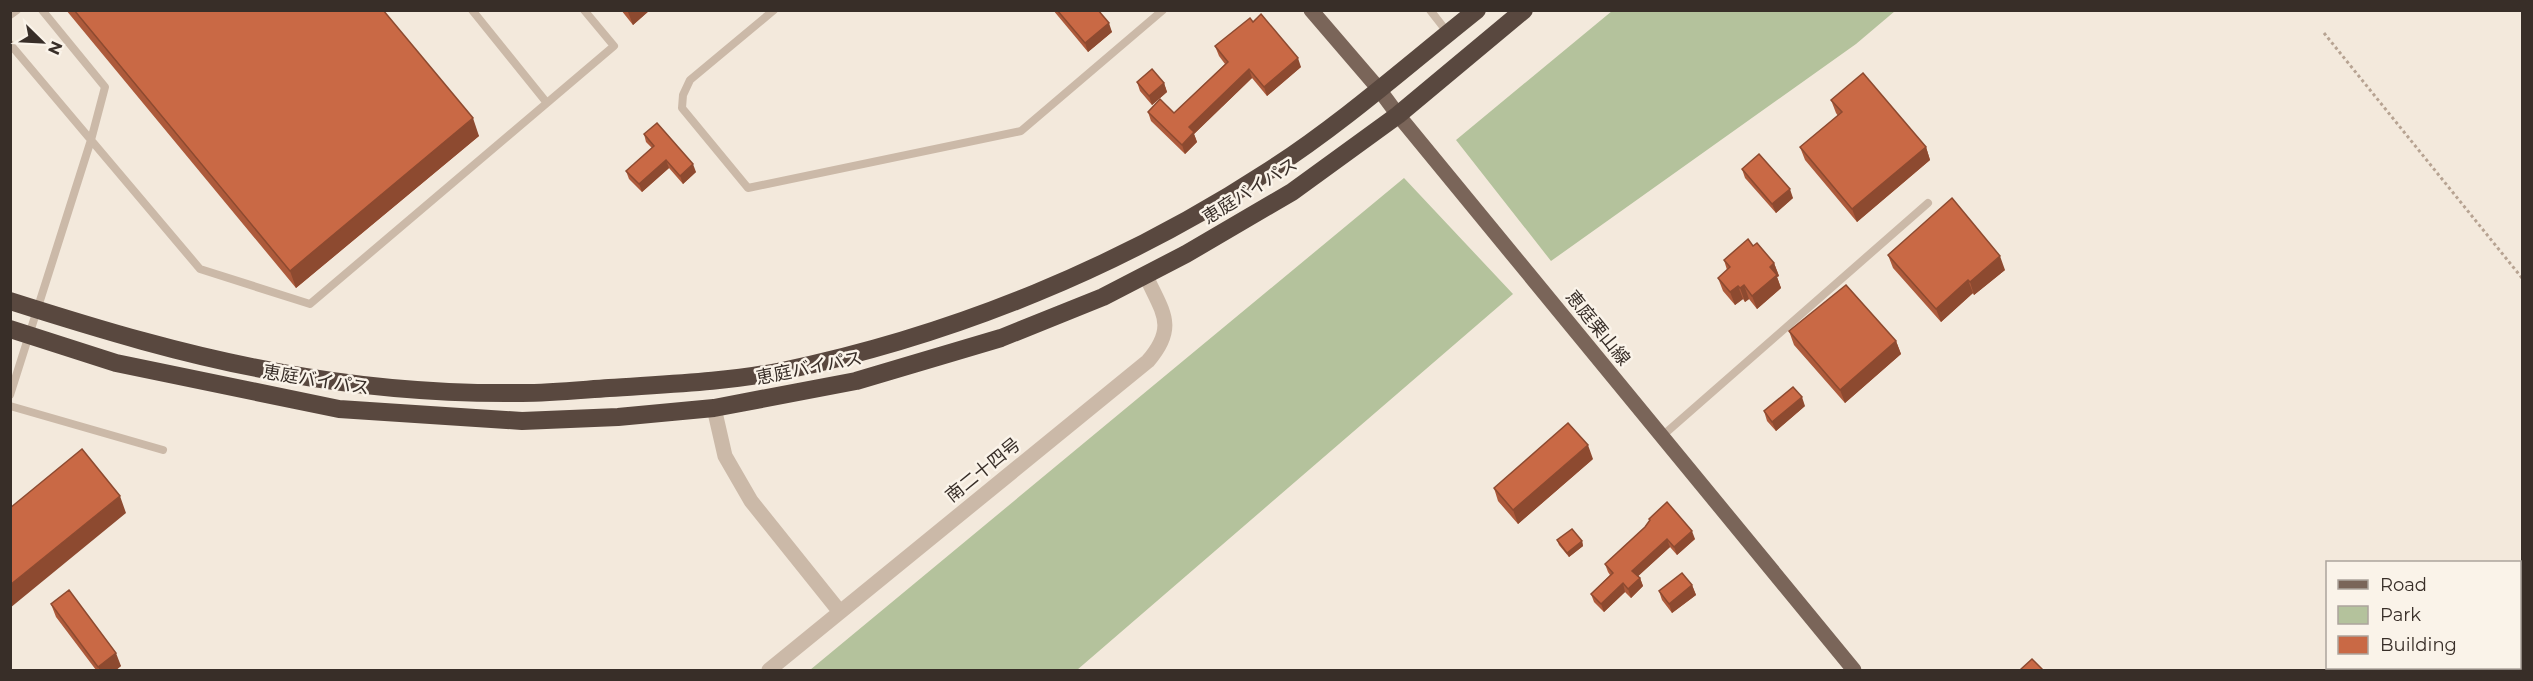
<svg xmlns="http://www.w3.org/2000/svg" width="2533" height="681" viewBox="0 0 2533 681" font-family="Montserrat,'Noto Sans JP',sans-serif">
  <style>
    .green { fill: #b4c29c }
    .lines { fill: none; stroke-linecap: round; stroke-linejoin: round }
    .path { stroke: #b7a392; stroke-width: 3; stroke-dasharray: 3 3; stroke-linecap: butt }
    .lane { stroke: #cbb9a8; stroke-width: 8 }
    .street { stroke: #cbb9a8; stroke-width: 15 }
    .primary { stroke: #7a6559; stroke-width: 15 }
    .highway { stroke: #59483f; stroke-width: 18 }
    .wall { fill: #ad5a3b }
    .shaded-wall { fill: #8d4a30 }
    .building { fill: #c96945; stroke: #8d4a30; stroke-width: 1.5 }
    .labels { text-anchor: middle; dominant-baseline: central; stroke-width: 5; stroke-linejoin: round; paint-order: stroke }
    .street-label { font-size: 18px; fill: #382e28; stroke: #faf3e9 }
  </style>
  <rect width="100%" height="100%" fill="#f3e9dc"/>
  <path class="green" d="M 1612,11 L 1612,10 L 1895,11 L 1856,44 L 1551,261 L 1456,140 Z
    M 1404,178 L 1513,294 L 1077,670 L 810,670 Z"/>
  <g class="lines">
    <path class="path" d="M 2324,33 L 2522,278"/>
    <path class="lane" d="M 42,10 L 105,87 L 91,140 L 200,269 L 310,304 L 614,46 L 584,10
      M 472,10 L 547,103
      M 774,10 L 690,80 L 683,95 L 682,108 L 748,188 L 1021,131 L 1163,10
      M 1430,10 L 1448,33
      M 10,15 L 17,10
      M 10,44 L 91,140 L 10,395
      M 10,406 L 163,450
      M 1661,437 L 1928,203"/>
    <path class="street" d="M 714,408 L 725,456 L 751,501 L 840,612
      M 769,670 L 1148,361 C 1178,326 1162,312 1146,276"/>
    <path class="primary" d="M 1311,10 L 1378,88 L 1398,115 L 1854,670"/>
    <path class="highway" d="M 10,301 C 98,329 187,356 278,372 C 358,387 441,394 522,393 C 551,393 580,390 609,388 C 667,384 726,382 782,371 C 955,335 1123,266 1270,170 C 1343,123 1409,64 1477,10
      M 10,329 L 116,363 L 339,409 L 522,421 L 618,417 L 714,408 L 856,381 L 1001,338 L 1103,297 L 1186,254 L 1292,192 L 1398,115 L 1524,10"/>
  </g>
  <path class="wall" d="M 66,10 L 383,10 L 479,136 L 296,288 Z
    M 621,10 L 650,10 L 633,25 Z
    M 1053,10 L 1098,10 L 1112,32 L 1088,52 Z
    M 1253,22 L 1301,67 L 1267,96 L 1252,78 L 1194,134 L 1197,142 L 1185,154 L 1151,121 L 1148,112 L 1174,113 L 1225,64 L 1219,56 L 1215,46 Z
    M 1137,82 L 1164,83 L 1167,92 L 1152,105 L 1140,91 Z
    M 1831,100 L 1926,147 L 1930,160 L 1857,222 L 1805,160 L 1800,147 L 1838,116 L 1836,113 Z
    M 644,134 L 696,172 L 683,184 L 669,168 L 642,192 L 629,179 L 626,171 L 652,148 L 646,142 Z
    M 1742,169 L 1793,198 L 1776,213 L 1745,178 Z
    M 1753,246 L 1774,263 L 1779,276 L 1777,277 L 1781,288 L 1757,309 L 1749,299 L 1745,302 L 1743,299 L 1735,305 L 1723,291 L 1718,278 L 1727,270 L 1724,260 Z
    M 1888,255 L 2005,270 L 1974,295 L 1973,293 L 1941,322 L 1893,268 Z
    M 1789,331 L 1896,341 L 1901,354 L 1845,403 L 1794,345 Z
    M 1805,406 L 1776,431 L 1767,421 L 1764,411 Z
    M 1593,459 L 1518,524 L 1498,501 L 1494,488 Z
    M 1649,519 L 1695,539 L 1677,555 L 1670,547 L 1638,576 L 1640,578 L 1643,586 L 1631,598 L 1625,592 L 1604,612 L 1594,602 L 1591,594 L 1610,575 L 1608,572 L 1605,564 L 1645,527 L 1650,521 Z
    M 1557,540 L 1582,541 L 1583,546 L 1569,557 L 1559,545 Z
    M 1692,585 L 1696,595 L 1672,613 L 1662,600 L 1659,591 Z
    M 51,604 L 121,666 L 116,670 L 96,670 L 56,617 Z"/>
  <path class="shaded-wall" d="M 630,10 L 650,10 L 633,25 L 628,12 Z
    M 1109,23 L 1112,32 L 1088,52 L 1085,43 Z
    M 1298,58 L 1301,67 L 1267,96 L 1264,87 Z
    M 1249,69 L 1252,78 L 1194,134 L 1197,142 L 1185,154 L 1182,145 L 1189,127 Z
    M 1164,83 L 1167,92 L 1152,105 L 1149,96 Z
    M 473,118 L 479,136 L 296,288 L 290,271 Z
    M 1926,147 L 1930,160 L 1857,222 L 1852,209 Z
    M 666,160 L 669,168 L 642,192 L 639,184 Z
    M 693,164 L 696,172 L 683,184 L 680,176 Z
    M 1790,189 L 1793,198 L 1776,213 L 1772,204 Z
    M 2000,256 L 2005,270 L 1974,295 L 1970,282 Z
    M 1774,263 L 1779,276 L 1777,277 L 1781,288 L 1757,309 L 1752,296 L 1770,267 Z
    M 1968,280 L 1973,293 L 1941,322 L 1936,309 Z
    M 1744,285 L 1749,299 L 1745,302 L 1740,288 Z
    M 1738,286 L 1743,299 L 1735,305 L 1730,292 Z
    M 1896,341 L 1901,354 L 1845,403 L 1840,390 Z
    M 1802,397 L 1805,406 L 1776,431 L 1772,422 Z
    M 1588,445 L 1593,459 L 1518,524 L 1513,510 Z
    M 120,496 L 126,513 L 10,608 L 10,585 Z
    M 1692,531 L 1695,539 L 1677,555 L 1674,547 Z
    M 1667,539 L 1670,547 L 1635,579 L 1632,571 Z
    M 1582,541 L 1583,546 L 1569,557 L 1567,553 Z
    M 1640,578 L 1643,586 L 1631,598 L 1628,589 Z
    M 1623,583 L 1625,592 L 1604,612 L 1601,604 Z
    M 1692,585 L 1696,595 L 1672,613 L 1669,604 Z
    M 116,653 L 121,666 L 116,670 L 100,670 L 98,667 Z"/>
  <path class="building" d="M 74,10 L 383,10 L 473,118 L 290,271 Z
    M 1057,10 L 1098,10 L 1109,23 L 1085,43 Z
    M 1261,14 L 1298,58 L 1264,87 L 1249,69 L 1189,127 L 1194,132 L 1182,145 L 1148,112 L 1160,99 L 1174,113 L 1228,62 L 1215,46 L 1250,18 L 1253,22 Z
    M 1152,69 L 1164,83 L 1149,96 L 1137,82 Z
    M 1863,73 L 1926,147 L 1852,209 L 1800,147 L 1842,112 L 1831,100 Z
    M 657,123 L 693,164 L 680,176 L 666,160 L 639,184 L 626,171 L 654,146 L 644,134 Z
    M 1759,154 L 1790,189 L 1772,204 L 1742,169 Z
    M 1952,198 L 2000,256 L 1970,282 L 1968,280 L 1936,309 L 1888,255 Z
    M 1748,239 L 1753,246 L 1757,243 L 1774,263 L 1770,267 L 1777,275 L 1752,296 L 1744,285 L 1740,288 L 1738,286 L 1730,292 L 1718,278 L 1730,267 L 1724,260 Z
    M 1846,285 L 1896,341 L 1840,390 L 1789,331 Z
    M 1793,387 L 1802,397 L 1772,422 L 1764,411 Z
    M 1568,423 L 1588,445 L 1513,510 L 1494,488 Z
    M 82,449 L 120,496 L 10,585 L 10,508 Z
    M 1667,502 L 1692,531 L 1674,547 L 1667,539 L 1632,571 L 1640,578 L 1628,589 L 1623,583 L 1601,604 L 1591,594 L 1613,573 L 1605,564 L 1645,527 L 1650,520 L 1649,519 Z
    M 1572,529 L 1582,541 L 1567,553 L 1557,540 Z
    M 1682,573 L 1692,585 L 1669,604 L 1659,591 Z
    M 69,590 L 116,653 L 98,667 L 51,604 Z
    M 2032,659 L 2043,670 L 2020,670 Z"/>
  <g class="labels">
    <g class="street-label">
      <text transform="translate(1250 191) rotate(-32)">恵庭バイパス</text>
      <text transform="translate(1598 328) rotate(51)">恵庭栗山線</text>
      <text transform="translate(809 368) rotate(-11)">恵庭バイパス</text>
      <text transform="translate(316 380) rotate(9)">恵庭バイパス</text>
      <text transform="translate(983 470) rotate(-39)">南二十四号</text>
    </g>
  </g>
  <rect width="2533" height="681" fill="none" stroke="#382e28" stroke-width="24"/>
  <rect x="2326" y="561" width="195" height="108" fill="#faf3e9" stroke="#aca49c" stroke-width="1.5"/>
  <rect x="2338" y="580" width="30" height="9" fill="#7a6559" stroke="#aca49c" stroke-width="1.5"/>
  <text x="2380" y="591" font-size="18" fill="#382e28">Road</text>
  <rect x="2338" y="606" width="30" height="18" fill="#b4c29c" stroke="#aca49c" stroke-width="1.5"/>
  <text x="2380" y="621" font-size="18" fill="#382e28">Park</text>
  <rect x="2338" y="636" width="30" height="18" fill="#c96945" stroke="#aca49c" stroke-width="1.5"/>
  <text x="2380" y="651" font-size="18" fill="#382e28">Building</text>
  <g transform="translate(42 42) rotate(114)" stroke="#faf3e9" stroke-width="4.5" paint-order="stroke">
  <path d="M0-4.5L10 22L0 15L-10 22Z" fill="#382e28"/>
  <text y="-9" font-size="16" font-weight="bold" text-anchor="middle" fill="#382e28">N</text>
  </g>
</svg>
